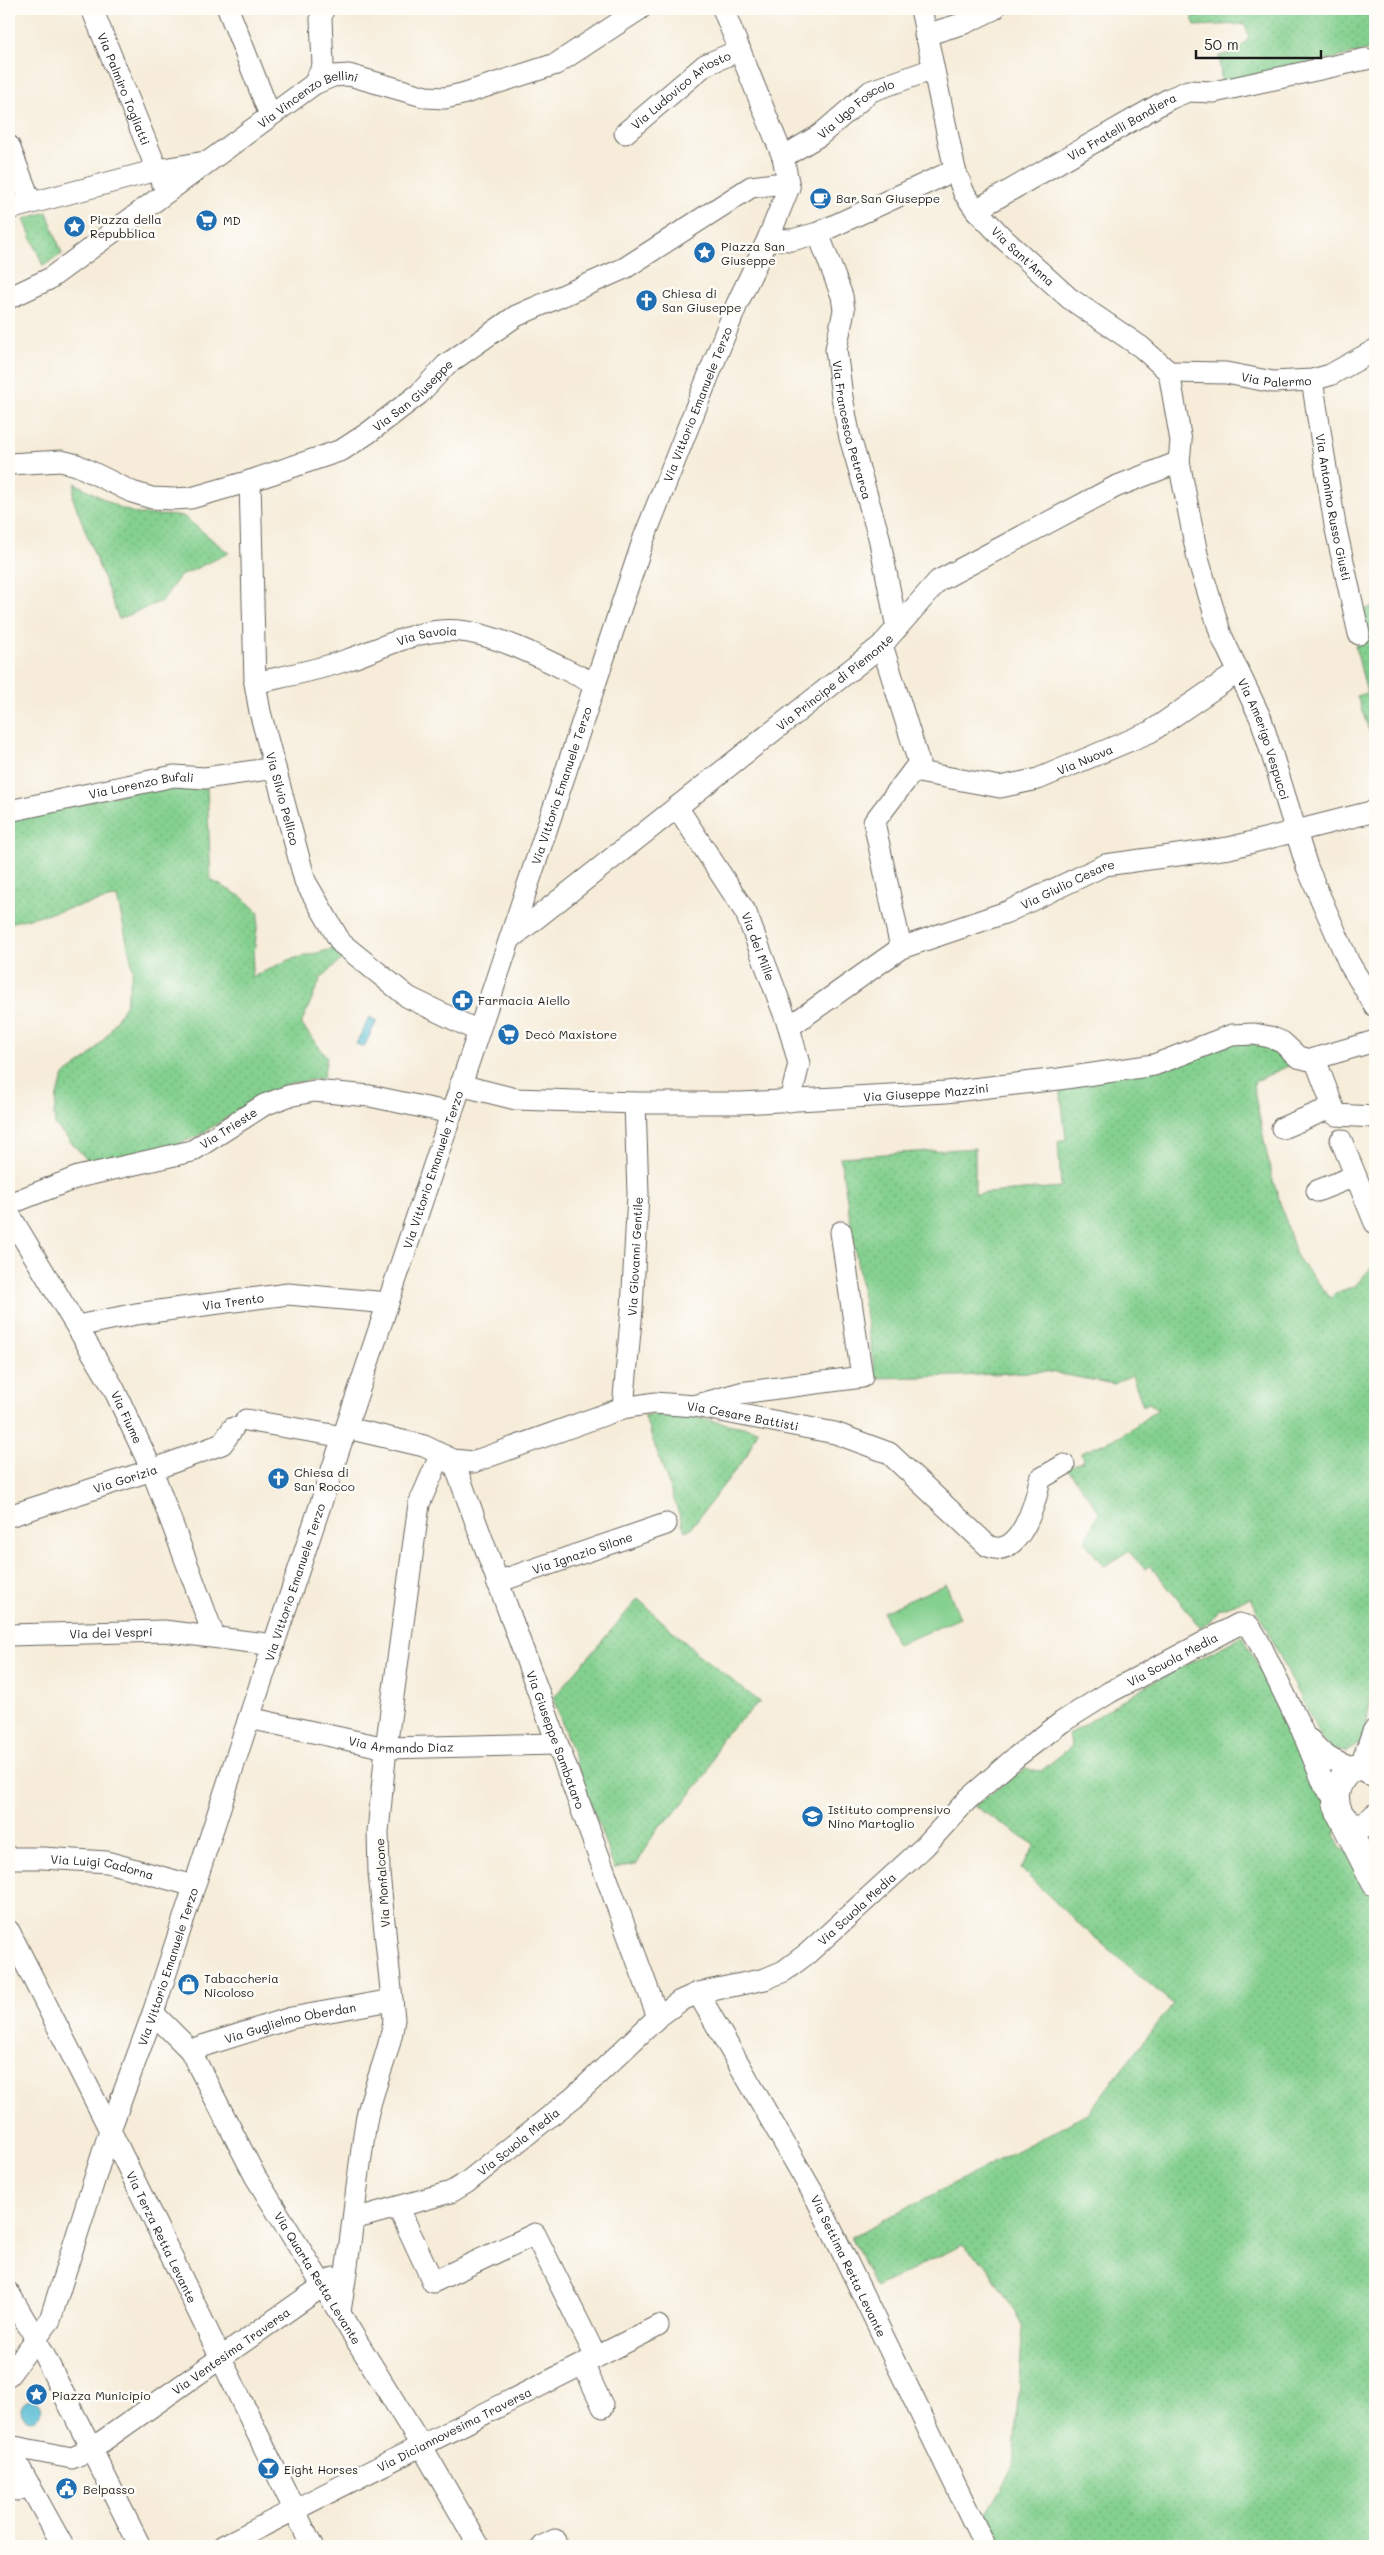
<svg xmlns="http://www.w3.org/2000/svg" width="1384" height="2555" viewBox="0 0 1384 2555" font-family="Mali,sans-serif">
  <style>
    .green { fill: url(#green-dots); stroke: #507656 }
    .pitch { fill: #84d08f; stroke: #507656 }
    .water { fill: #54bcd2; stroke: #386c77 }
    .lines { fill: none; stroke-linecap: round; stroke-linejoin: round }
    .minor-casing { stroke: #68655e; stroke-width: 23 }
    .major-casing { stroke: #68655e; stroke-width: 28 }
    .minor { stroke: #fff; stroke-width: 21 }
    .major { stroke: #fff; stroke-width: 26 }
    .labels { text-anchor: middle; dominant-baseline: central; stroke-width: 5; stroke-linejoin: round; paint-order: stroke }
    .street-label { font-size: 12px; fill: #1c1c1c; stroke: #fdfcf7 }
    .poi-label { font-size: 12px; fill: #1c1c1c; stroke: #fdfcf7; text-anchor: start }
  </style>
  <defs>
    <pattern id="green-dots" width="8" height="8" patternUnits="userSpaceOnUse" patternTransform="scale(1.25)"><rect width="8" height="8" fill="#84d08f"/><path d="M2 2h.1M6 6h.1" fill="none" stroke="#71b27b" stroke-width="1.8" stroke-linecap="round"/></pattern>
  </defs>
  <rect width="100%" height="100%" fill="#fdfcf7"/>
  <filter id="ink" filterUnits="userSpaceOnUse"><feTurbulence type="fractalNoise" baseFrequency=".02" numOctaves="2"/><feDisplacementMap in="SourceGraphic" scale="10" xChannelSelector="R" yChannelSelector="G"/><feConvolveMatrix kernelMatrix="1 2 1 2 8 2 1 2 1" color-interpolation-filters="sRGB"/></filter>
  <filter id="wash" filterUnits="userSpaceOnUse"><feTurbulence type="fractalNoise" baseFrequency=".0096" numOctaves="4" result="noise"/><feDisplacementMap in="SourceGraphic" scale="20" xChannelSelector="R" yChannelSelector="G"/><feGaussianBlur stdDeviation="1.12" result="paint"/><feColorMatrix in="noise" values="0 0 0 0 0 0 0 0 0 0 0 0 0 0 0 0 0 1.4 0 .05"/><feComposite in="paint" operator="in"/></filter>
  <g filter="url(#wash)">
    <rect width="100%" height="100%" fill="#f6ecd9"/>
    <path class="green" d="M 1207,9 L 1375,9 L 1375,48 L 1222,87 L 1219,56 L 1237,52 L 1249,38 L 1245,24 L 1195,26 L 1192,17 Z
      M 47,212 L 62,254 L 43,266 L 24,219 Z
      M 75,483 L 120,508 L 137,514 L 183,516 L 229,553 L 180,576 L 162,601 L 119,619 L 73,498 Z
      M 1375,606 L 1375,748 L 1357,696 L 1367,693 L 1355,645 L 1367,643 L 1361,611 Z
      M 176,783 L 196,784 L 197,788 L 207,788 L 211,880 L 242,897 L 259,913 L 251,978 L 288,960 L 337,948 L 345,956 L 321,978 L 301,1024 L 327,1057 L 323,1078 L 292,1083 L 266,1092 L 198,1136 L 179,1144 L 91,1164 L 55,1125 L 54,1114 L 57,1095 L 64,1075 L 88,1058 L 108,1034 L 126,1003 L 133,969 L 117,897 L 9,923 L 9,818 Z
      M 1235,1040 L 1284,1050 L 1290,1065 L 1256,1081 L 1253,1086 L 1271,1174 L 1297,1257 L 1331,1299 L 1335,1293 L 1355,1286 L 1375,1263 L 1375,1684 L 1368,1712 L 1366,1737 C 1348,1755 1339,1758 1321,1738 L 1251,1598 L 1219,1609 L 1211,1621 L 1200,1627 L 1150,1565 L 1145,1569 L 1128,1551 L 1104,1567 L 1085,1542 L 1099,1511 L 1067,1468 L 1083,1461 L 1081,1453 L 1121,1436 L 1158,1409 L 1149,1403 L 1143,1406 L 1132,1375 L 1114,1384 L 1044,1371 L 960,1376 L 876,1378 L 840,1157 L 975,1148 L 975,1194 L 1061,1187 L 1058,1142 L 1066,1139 L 1060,1087 Z
      M 644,1415 L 683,1415 L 758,1430 L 747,1455 L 690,1529 L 685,1531 Z
      M 638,1599 L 698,1654 L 760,1702 L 721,1738 L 707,1774 L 673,1815 L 658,1827 L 637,1864 L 614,1868 L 553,1698 Z
      M 1243,1636 L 1338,1824 L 1334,1835 L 1342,1849 L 1352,1853 L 1375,1900 L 1375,2546 L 1000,2546 L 985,2516 L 1013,2467 L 1023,2326 L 986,2265 L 962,2245 L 876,2288 L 851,2237 L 1087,2114 L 1173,2004 L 1072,1918 L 1021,1869 L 1035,1845 L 974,1806 L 1024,1769 L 1041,1771 L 1072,1746 L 1068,1735 L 1149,1684 Z"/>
    <path class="pitch" d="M 946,1584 L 960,1618 L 897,1645 L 883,1612 Z"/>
    <path class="water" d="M 369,1017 L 377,1021 L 364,1047 L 356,1044 Z
      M21 2410a10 10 0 1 1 20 0a10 10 0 1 1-20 0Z"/>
  </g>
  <g filter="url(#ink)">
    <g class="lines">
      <defs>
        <g id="minor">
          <path id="s1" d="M 92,9 L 162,182"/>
          <path d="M 228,9 L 270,115"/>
          <path id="s2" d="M 921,9 L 955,170 L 964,193 L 976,210 L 1005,240 L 1069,298 L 1141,347 L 1169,372 L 1181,441 L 1179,462 L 1198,559 L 1221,635 L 1261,719 L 1307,867 L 1349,963 L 1375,1006"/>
          <path d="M 925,35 L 965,23 L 994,9"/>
          <path d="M 314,84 L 323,66 L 321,18 L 323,9"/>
          <path id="s3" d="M 625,133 L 705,65 L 740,50"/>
          <path d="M 9,146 L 31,203"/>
          <path id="s4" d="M 783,157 L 820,135 L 871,91 L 933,69"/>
          <path d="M 9,209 L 157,170 L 205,162"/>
          <path id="s5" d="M 976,210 L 1169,99 L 1188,91 L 1214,92 L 1366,59"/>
          <path id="s6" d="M 818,233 L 842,296 L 844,310 L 836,349 L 842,397 L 850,438 L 879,537 L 897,628"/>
          <path d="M 768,239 L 792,240 L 818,233 L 955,170"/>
          <path id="s7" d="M 9,298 L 49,279 L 314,84 L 333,76 L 349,75 L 426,97 L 445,98 L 462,94 L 556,64 L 640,9"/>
          <path id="s8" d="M 1169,372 L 1226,373 L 1273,382 L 1312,380 L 1330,375 L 1375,350"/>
          <path id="s9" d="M 1312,380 L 1335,525 L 1359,634"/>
          <path id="s10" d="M 9,464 L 61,461 L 77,465 L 132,492 L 152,498 L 174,499 L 191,498 L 250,481 L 342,450 L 368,433 L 419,394 L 446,365 L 516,316 L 625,268 L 751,187 L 775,184 L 789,187"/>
          <path id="s11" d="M 250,481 L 255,683 L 260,712 L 305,881 L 341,943 L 408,997 L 478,1031"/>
          <path d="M 882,645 L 919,763 L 874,822 L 901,948"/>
          <path id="s12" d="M 255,683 C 286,676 318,670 347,660 C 386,647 425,624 468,632 C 512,640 554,665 594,683"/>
          <path id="s13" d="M 913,771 L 1000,787 L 1038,779 L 1150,732 L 1238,672"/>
          <path id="s14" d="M 677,807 L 746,913 L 789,1027 L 799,1064 L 790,1101"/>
          <path id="s15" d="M 9,811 L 174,776 L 205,778 L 275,768"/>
          <path id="s16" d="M 510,939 L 882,645 L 938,581 L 1115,487 L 1179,462"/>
          <path id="s17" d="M 789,1027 L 901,948 L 1007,912 L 1105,865 L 1229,848 L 1375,811"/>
          <path d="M 1315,1059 L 1336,1115 L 1375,1117"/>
          <path id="s18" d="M 460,1085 L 516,1099 L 635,1103 L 741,1103 L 946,1092 L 1059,1079 L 1154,1065 L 1232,1035 L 1254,1034 L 1270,1037 L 1282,1042 L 1298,1057 L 1310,1060 L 1375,1041"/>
          <path d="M 1282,1128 L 1333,1107"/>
          <path d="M 1341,1140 L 1375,1223"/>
          <path d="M 1317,1191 L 1355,1176"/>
          <path id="s19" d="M 9,1204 L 78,1177 L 192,1151 L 264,1105 L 288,1096 L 314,1091 L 370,1096 L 451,1113"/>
          <path id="s20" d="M 9,1214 L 113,1387 L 152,1470 L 214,1636"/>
          <path id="s21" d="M 77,1326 L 136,1314 L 288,1294 L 388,1303"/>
          <path d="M 697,1405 L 740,1393 L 862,1377 L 841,1232"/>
          <path id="s22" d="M 623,1408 L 632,1309 L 638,1194 L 635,1103"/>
          <path d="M 246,1420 L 344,1437"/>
          <path id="s23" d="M 347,1428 L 424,1446 L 453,1460 L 473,1462 L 623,1408 L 654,1403 L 695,1406 L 835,1433 L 889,1453 L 988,1546 C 1020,1561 1036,1501 1040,1479 L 1064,1465"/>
          <path id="s24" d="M 453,1460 L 658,2017"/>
          <path id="s25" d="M 9,1516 L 152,1470 L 222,1444 L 233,1428"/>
          <path id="s26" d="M 497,1582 L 666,1524"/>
          <path id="s27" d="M 9,1635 L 164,1631 L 274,1645"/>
          <path id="s28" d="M 249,1718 L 386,1748 L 557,1744"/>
          <path d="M 1310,1740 C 1323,1756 1333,1762 1353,1768"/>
          <path id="s29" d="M 9,1858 L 43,1858 L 107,1862 L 194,1886"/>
          <path id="s30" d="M 9,1931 L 110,2130 L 312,2546"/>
          <path id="s31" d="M 698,1993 L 817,2200 L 985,2546"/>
          <path id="s32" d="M 153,2013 L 190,2050 L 255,2176 L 421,2445 L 479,2546"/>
          <path id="s33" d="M 190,2050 L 291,2018 L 392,2000"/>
          <path d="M 398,2207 L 433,2282 L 535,2234 L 596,2357"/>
          <path id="s34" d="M 354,2219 L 451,2192 L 466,2183 L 574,2097 L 658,2017 L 680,2001 L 698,1993 L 765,1979 L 784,1971 L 808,1953 L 925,1846 L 968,1799 L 1016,1757 L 1062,1722 L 1110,1692 L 1239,1624 L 1250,1627 L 1258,1640 L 1301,1728 L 1325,1787 L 1335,1798"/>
          <path d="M 9,2293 L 36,2339 L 140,2546"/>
          <path d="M 340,2311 C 351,2248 356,2185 366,2122 C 372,2087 390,2055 394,2019 L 379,1873 L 378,1832 L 386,1748 L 419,1504 L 440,1456"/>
          <path d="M 583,2364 L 603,2407"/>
          <path id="s35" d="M 9,2375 L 50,2320 L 110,2130 L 153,2013 L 249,1718 L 644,538 L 737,304 L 768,239 L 789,187 L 783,157 L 723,9"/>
          <path id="s36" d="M 9,2446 L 72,2458 L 90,2450 L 334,2278"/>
          <path d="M 19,2448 L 16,2461 L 63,2546"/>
          <path d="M 9,2486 L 17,2490 L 30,2486"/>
          <path id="s37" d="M 223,2546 L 658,2326"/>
          <path d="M 543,2546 L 555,2540"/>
        </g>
        <path id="major" d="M 1363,1767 L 1375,1733
          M 1375,1775 L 1363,1767 L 1353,1768 C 1315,1794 1349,1846 1375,1817
          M 1339,1812 L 1375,1883"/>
      </defs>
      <use href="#minor" class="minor-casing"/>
      <use href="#major" class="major-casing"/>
      <use href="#minor" class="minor"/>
      <use href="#major" class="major"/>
    </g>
  </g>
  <defs>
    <symbol id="cafe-disc" viewBox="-11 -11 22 22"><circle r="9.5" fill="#1f6fb2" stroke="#fdfcf7"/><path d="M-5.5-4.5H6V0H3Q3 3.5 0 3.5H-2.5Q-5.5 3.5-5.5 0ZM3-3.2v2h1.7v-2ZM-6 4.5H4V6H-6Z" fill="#fff"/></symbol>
    <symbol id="supermarket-disc" viewBox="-11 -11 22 22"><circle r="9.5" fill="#1f6fb2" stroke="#fdfcf7"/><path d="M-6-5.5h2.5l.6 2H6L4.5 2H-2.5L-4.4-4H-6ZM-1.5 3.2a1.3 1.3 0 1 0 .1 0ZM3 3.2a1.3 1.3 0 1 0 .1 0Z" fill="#fff"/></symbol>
    <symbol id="sight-disc" viewBox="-11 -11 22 22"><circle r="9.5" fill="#1f6fb2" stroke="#fdfcf7"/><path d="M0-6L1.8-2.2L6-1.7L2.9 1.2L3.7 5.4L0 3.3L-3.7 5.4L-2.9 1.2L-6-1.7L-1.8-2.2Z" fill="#fff"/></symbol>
    <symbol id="church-disc" viewBox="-11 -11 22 22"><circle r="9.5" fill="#1f6fb2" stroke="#fdfcf7"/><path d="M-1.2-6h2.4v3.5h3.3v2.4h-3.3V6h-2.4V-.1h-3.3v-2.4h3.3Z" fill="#fff"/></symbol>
    <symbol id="pharmacy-disc" viewBox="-11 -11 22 22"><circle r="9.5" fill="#1f6fb2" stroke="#fdfcf7"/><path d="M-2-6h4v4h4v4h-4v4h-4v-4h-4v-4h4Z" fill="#fff"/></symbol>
    <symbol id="school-disc" viewBox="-11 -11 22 22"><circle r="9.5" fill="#1f6fb2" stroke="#fdfcf7"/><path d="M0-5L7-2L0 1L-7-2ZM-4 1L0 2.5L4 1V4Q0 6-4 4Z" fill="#fff"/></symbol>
    <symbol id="shop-disc" viewBox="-11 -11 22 22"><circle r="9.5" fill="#1f6fb2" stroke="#fdfcf7"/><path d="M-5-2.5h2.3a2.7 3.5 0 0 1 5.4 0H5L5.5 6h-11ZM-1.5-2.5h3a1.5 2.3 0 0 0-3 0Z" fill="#fff"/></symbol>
    <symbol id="bar-disc" viewBox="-11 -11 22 22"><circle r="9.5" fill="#1f6fb2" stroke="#fdfcf7"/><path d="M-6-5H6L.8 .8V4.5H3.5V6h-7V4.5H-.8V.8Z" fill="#fff"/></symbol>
    <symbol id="civic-disc" viewBox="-11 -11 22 22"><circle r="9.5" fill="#1f6fb2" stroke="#fdfcf7"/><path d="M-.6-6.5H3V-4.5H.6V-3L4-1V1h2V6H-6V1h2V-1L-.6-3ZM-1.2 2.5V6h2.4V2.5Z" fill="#fff"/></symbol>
  </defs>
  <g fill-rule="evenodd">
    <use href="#cafe-disc" x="808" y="186" width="25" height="25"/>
    <use href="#supermarket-disc" x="194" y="208" width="25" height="25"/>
    <use href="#sight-disc" x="62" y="214" width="25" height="25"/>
    <use href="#sight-disc" x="692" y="240" width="25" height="25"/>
    <use href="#church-disc" x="634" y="288" width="25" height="25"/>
    <use href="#pharmacy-disc" x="450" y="988" width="25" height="25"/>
    <use href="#supermarket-disc" x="496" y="1022" width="25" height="25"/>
    <use href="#church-disc" x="266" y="1466" width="25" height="25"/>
    <use href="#school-disc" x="800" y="1804" width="25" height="25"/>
    <use href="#shop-disc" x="176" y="1972" width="25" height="25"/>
    <use href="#sight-disc" x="24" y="2382" width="25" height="25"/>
    <use href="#bar-disc" x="256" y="2456" width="25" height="25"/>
    <use href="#civic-disc" x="54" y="2476" width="25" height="25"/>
  </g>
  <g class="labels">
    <g class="street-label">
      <text stroke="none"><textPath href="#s1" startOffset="86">Via Palmiro Togliatti</textPath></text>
      <text stroke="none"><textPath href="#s3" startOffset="71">Via Ludovico Ariosto</textPath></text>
      <text stroke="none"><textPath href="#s7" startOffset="362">Via Vincenzo Bellini</textPath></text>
      <text stroke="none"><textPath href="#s4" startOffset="88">Via Ugo Foscolo</textPath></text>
      <text stroke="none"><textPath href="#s5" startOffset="168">Via Fratelli Bandiera</textPath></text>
      <text stroke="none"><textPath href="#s2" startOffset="276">Via Sant'Anna</textPath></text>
      <text stroke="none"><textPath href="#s8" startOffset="108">Via Palermo</textPath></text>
      <text stroke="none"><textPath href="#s10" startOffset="438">Via San Giuseppe</textPath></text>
      <text stroke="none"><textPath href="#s35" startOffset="2091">Via Vittorio Emanuele Terzo</textPath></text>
      <text stroke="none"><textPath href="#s6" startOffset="204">Via Francesco Petrarca</textPath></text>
      <text stroke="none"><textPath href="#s9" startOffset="129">Via Antonino Russo Giusti</textPath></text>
      <text stroke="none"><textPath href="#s12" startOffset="179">Via Savoia</textPath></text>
      <text stroke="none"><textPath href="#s16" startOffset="414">Via Principe di Piemonte</textPath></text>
      <text stroke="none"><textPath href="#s2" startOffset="845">Via Amerigo Vespucci</textPath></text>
      <text stroke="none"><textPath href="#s13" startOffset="178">Via Nuova</textPath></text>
      <text stroke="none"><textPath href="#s35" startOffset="1686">Via Vittorio Emanuele Terzo</textPath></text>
      <text stroke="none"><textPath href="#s15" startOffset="135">Via Lorenzo Bufali</textPath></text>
      <text stroke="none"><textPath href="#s11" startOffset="321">Via Silvio Pellico</textPath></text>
      <text stroke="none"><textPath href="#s17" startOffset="316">Via Giulio Cesare</textPath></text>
      <text stroke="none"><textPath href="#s14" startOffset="162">Via dei Mille</textPath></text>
      <text stroke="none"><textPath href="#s18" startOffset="468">Via Giuseppe Mazzini</textPath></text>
      <text stroke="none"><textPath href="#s19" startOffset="234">Via Trieste</textPath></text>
      <text stroke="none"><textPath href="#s35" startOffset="1281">Via Vittorio Emanuele Terzo</textPath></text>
      <text stroke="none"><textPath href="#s22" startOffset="152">Via Giovanni Gentile</textPath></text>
      <text stroke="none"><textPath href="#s21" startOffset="158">Via Trento</textPath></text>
      <text stroke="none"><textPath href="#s23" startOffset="412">Via Cesare Battisti</textPath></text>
      <text stroke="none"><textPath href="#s20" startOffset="235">Via Fiume</textPath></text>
      <text stroke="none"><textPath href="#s25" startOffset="122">Via Gorizia</textPath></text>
      <text stroke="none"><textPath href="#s26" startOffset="90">Via Ignazio Silone</textPath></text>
      <text stroke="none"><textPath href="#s35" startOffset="846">Via Vittorio Emanuele Terzo</textPath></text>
      <text stroke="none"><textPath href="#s27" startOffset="102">Via dei Vespri</textPath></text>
      <text stroke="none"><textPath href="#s34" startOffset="1009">Via Scuola Media</textPath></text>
      <text stroke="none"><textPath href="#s24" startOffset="298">Via Giuseppe Sambataro</textPath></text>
      <text stroke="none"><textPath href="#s28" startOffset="155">Via Armando Diaz</textPath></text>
      <text stroke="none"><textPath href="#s29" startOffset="94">Via Luigi Cadorna</textPath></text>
      <text transform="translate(382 1883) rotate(-94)">Via Monfalcone</text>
      <text stroke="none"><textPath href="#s34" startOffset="604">Via Scuola Media</textPath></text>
      <text stroke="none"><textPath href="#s35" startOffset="441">Via Vittorio Emanuele Terzo</textPath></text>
      <text stroke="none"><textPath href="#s33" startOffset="104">Via Guglielmo Oberdan</textPath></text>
      <text stroke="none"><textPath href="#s34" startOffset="185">Via Scuola Media</textPath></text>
      <text stroke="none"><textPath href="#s30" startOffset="342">Via Terza Retta Levante</textPath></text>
      <text stroke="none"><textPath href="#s31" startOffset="312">Via Settima Retta Levante</textPath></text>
      <text stroke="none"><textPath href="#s32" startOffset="314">Via Quarta Retta Levante</textPath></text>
      <text stroke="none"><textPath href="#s36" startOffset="256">Via Ventesima Traversa</textPath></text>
      <text stroke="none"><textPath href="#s37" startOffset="259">Via Diciannovesima Traversa</textPath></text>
    </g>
    <g class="poi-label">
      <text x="836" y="198">Bar San Giuseppe</text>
      <text x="90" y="219">Piazza della<tspan x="90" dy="14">Repubblica</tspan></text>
      <text x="223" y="220">MD</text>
      <text x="721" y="246">Piazza San<tspan x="721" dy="14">Giuseppe</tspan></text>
      <text x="662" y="293">Chiesa di<tspan x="662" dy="14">San Giuseppe</tspan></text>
      <text x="478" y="1000">Farmacia Aiello</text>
      <text x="525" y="1034">Decò Maxistore</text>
      <text x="294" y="1472">Chiesa di<tspan x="294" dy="14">San Rocco</tspan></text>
      <text x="828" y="1809">Istituto comprensivo<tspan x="828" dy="14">Nino Martoglio</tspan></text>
      <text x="204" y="1978">Tabaccheria<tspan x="204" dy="14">Nicoloso</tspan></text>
      <text x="52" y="2395">Piazza Municipio</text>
      <text x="284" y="2469">Eight Horses</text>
      <text x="83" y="2489">Belpasso</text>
    </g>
  </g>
  <rect width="1384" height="2555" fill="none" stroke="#fdfcf7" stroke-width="30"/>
  <path d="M1196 50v8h125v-8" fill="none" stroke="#1c1c1c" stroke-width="2.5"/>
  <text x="1204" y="50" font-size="15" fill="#1c1c1c" stroke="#fdfcf7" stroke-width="4" paint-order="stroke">50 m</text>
</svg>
